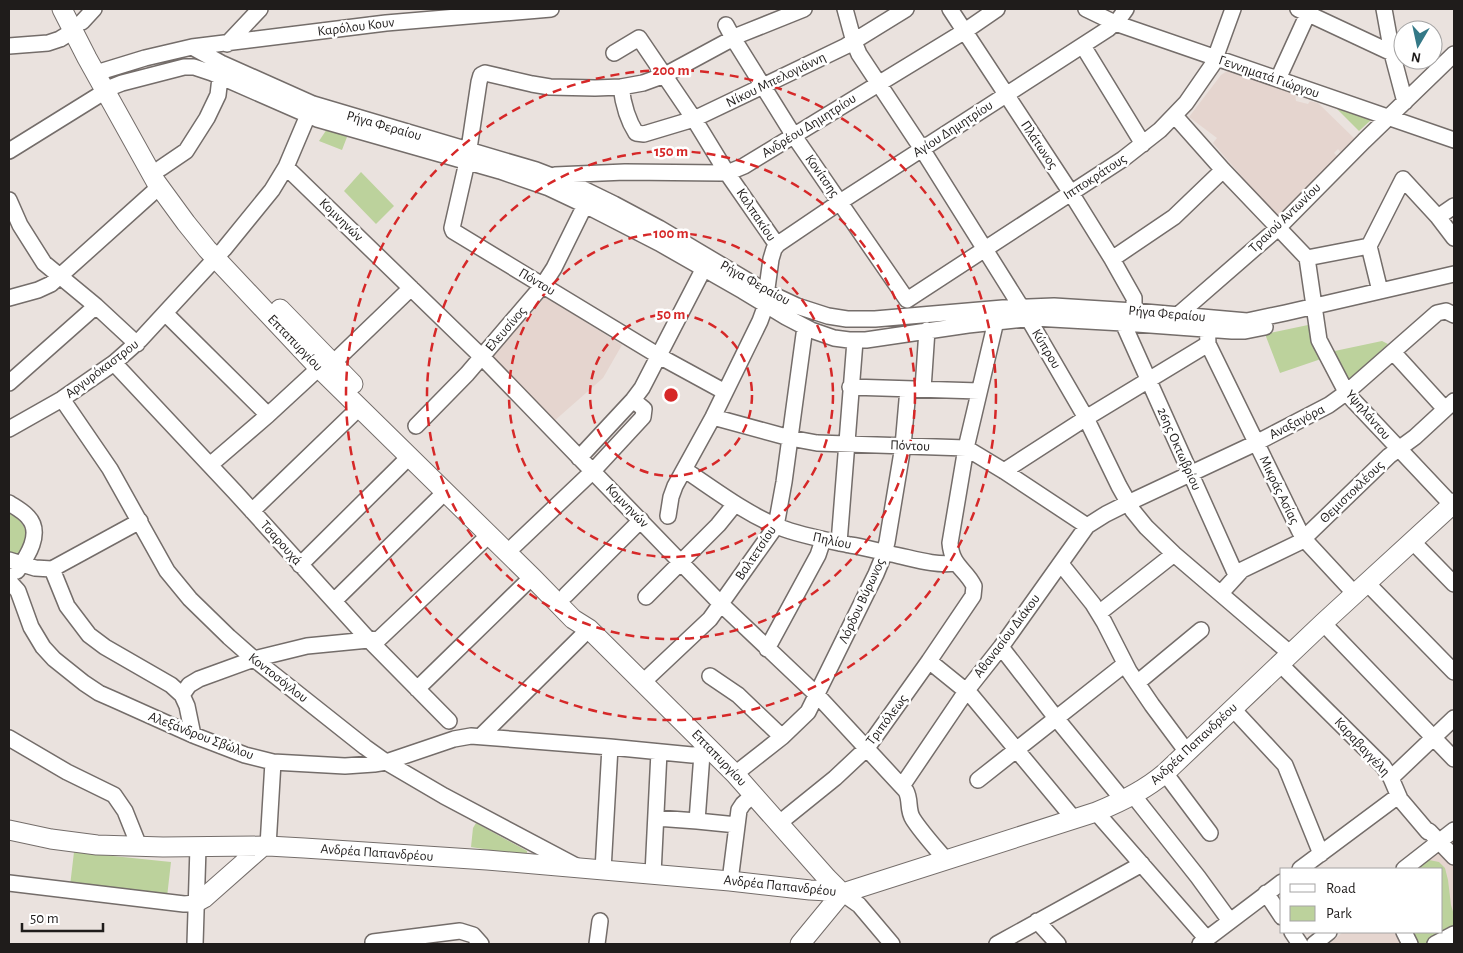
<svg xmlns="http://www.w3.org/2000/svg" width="1463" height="953" viewBox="0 0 1463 953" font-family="'Alegreya Sans',sans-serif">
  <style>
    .built { fill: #e5d5cf }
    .green { fill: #bcd29c }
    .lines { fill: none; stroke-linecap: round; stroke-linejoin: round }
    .minor-casing { stroke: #746d6a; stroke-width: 18 }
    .major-casing { stroke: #746d6a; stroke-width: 21 }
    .minor { stroke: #fff; stroke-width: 15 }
    .major { stroke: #fff; stroke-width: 19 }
    .ring { fill: none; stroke: #d62828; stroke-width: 2.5; stroke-dasharray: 9 6 }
    .labels { text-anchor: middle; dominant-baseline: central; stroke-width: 5; stroke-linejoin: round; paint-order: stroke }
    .street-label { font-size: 14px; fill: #1f1c1b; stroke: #fff }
    .centre { fill: #d62828; stroke: #fff; stroke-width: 2.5 }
    .ring-label { font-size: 15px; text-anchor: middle; font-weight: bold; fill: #d62828; stroke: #fff; stroke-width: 5; stroke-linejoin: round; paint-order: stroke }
  </style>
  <rect width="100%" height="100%" fill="#eae2de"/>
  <path class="built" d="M 1227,71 L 1295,94 L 1296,101 L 1308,104 L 1310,101 L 1318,103 L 1357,141 L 1343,155 L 1338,149 L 1334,153 L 1340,159 L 1278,219 L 1276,214 L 1274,212 L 1273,213 L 1213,143 L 1217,138 L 1189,117 L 1221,75 Z
    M 545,296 L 622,345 L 603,378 L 553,422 L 491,358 Z
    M 1454,837 L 1454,944 L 1329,944 L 1343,932 L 1442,932 L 1442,869 L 1413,869 Z"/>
  <path class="green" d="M 1336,108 L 1371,120 L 1359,131 Z
    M 327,129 L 347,137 L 342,150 L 319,141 Z
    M 361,172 L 394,206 L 376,224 L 344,191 Z
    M 1308,325 L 1321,359 L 1280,373 L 1265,334 Z
    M 1382,341 L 1388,344 L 1347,382 L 1330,352 Z
    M 9,512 C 29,526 28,534 23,556 L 9,555 Z
    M 476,823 L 527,851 L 527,856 L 471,847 L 473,828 Z
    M 74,852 L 171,862 L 167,897 L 70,886 Z
    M 1429,860 L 1439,862 L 1445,868 L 1448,880 L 1451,905 L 1454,915 L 1454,929 L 1425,944 L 1415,944 L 1409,932 L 1442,932 L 1442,869 L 1413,869 L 1423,861 Z"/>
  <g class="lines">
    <defs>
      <path id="minor" d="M 845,9 L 854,42 L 859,54 L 922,149 L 1028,318 L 1086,418 L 1119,486 L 1133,511 L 1146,527 L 1174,554 L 1291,654
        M 950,9 L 1071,193 L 1112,259 L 1134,298 L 1134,311
        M 1086,9 L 1115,23 L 1454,140
        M 1298,9 L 1392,53
        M 1384,9 L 1392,53 L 1405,102
        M 82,22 L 94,9
        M 726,25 L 733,38 L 794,136 L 907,300 L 1123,159 L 1160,130 L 1186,103 L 1213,64 L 1233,9
        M 227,44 L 260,9
        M 9,46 L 48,43 L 60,39 L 73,31
        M 1083,46 L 1143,144
        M 192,47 L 386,23 L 551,9
        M 614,53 L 639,38 L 694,119 L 727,173 L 777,245
        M 96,73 L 145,58 L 192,47 L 221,63 L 313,104 L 536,170 L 575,185 L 614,204 L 659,228 L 765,291 L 797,306 L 828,316 L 847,319 L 875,319 L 1003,308 L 1054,306 L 1134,311 L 1247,321 L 1285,313 L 1454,274
        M 1278,79 L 1310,9
        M 621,87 C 623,103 627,119 636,133 L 644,134 L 694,119 L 763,86 L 846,46 L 906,9
        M 1175,116 L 1223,170 L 1307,258 L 1369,246 L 1403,179 L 1438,217 L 1454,238
        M 9,151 L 112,87 L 122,83 L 184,67 L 194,67 L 212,73 L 317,119 L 500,171 L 549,188 L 585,205 L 659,243 L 743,291 L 786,317 L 811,330 L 834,338 L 849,340 L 866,340 L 968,325 L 1034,318 L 1123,323 L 1232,331 L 1245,331 L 1265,327
        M 286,167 L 482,357 L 721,604 L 817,695 L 906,791 C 911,800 907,810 913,819 C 922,833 935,847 946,860
        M 161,168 L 186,151 L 207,118 L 218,95 L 221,69
        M 555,175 L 625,172 L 722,173 L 732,171 L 744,166 L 965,31 L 997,9
        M 9,200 L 20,225 L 44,263 L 96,306 L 137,344
        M 1438,217 L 1454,206
        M 1369,246 L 1380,291
        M 1307,258 L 1319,340 L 1343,386 L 1352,399 L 1452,505
        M 1112,259 L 1174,217 L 1223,170
        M 9,298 L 38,290 L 51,284 L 159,187
        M 165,313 L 268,415
        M 1178,315 L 1278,228 L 1364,141 L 1454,54
        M 1207,320 L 1208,344 L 1299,530 L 1304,539 L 1355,594
        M 1123,323 L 1236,575
        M 1393,352 L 1445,409
        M 114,363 L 235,492 L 369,640 L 449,721
        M 333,363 L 411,288
        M 9,383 L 96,306
        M 850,387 L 979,391
        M 923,389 L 927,330
        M 725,392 L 659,356 L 453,231 L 452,228 L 467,162 L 479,82 L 481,75 L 485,73 L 532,84 L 550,87 L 595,88 L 621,87 L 643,83 L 665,75 L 739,35 L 804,9
        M 62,399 L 110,469 L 167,571 L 190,599 L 229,637 L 254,659 L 365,747 L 386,762 L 444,796 L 576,866
        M 713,417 L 790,438 L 817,443 L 966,448 L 1004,471 L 1087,526
        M 416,426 L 467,374 L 543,285 L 554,268 L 589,197
        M 9,429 L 62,399 L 114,363 L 140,340 L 224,249 L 272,190 L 286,167 L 311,108
        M 579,458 L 633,400 L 642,388 L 704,268
        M 210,465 L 268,415 L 319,368
        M 685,470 C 715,490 745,513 779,527 C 802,536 826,540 850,545 C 864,547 877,551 891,554 C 912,558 934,566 955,563
        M 1004,471 L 1086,418 L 1208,344
        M 9,503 C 15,507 23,511 28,517 C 43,533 27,557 17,571
        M 252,511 L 360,407
        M 668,516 L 671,497 L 675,486 L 713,417 L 760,321 L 764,310 L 771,259 L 774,249 L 778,244 L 840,202 L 1108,29 L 1119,19 L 1126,9
        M 1412,541 L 1454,584
        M 839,543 L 855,341
        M 515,545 L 593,471 L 643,417 L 644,409 L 633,400
        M 9,560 L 35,568 L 52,569 L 140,521
        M 1061,564 L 1093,604 L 1104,622 L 1129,671 L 1152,705 L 1187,752
        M 300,565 L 410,456
        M 52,569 L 67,606 L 89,635 L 105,647 L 171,685 L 182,695 L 187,706 L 193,735
        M 9,581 L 18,591 L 31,627 L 43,647 L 54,659 L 84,683 L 99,693 L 115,700 L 193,735 L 245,755 L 273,762 L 345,766 L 374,764 L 386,762 L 454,739 L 471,736 L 610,747 L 692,755 L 705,754 L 711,749
        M 1367,583 L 1454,672
        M 1221,593 L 1242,570 L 1300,542 L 1389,456 L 1415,437 L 1454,401
        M 566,595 L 641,520
        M 646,597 L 718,525 L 735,504
        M 334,601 L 445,492
        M 1099,613 L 1174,554
        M 1323,623 L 1454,759
        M 1001,647 L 1056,718 L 1123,800
        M 767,649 L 818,555 L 823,540
        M 929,661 L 971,695 L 1074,819
        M 1280,664 L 1383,766 L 1391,778 L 1400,799 L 1428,832 L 1429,831 L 1454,857
        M 710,676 L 738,695 L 782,737
        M 642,683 L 710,619 L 776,526 L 784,482 L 805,327
        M 1137,683 L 1201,630
        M 417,689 L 532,577
        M 182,695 L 189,685 L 199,679 L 254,659 L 307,646 L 379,639 L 489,535
        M 1233,709 L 1285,765 L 1321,854
        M 481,736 L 589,629
        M 9,738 L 67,772 L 114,795 L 125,811 L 139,846
        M 702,754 L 697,821 L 737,825
        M 1165,773 L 1210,833
        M 735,774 L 782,737 L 808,712 L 876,574 L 883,557 L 887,542 L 903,446 L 908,389
        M 1391,778 L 1454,718
        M 978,780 L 1125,664
        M 902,786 L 967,690 L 1001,647 L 1087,526 L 1106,514 L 1128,503 L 1256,443 L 1329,405 L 1347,392 L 1437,313 L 1446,311 L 1454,315
        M 1133,795 L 1198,877 L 1230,921
        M 1096,812 L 1207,939
        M 656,818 L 697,821
        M 778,824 L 835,778 L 867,748 L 929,661 L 973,596 L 974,586 C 965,568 952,567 950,543 L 966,448 L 996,321
        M 268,846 L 273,762
        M 1300,869 L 1398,796
        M 1404,869 L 1454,830
        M 603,870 L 610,747
        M 653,874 L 659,752
        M 730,881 L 739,810 L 743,804 L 753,795
        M 9,883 L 184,904 L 195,903
        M 842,893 L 859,905 L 892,944
        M 1266,893 L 1282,917
        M 1037,921 L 1058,944
        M 1292,932 L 1300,944
        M 1404,932 L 1410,944
        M 373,942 L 460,931 L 473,935 L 481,944
        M 195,944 L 198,847
        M 597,944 L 600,921
        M 997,944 L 1142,864
        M 1200,944 L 1282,882
        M 1314,944 L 1329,932
        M 1435,944 L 1454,934"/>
      <path id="major" d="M 62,9 L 87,58 L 156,182 L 186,223 L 207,249 L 319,368 L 532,577 L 573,619 L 589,629 L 735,774 L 827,878 L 842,893
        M 280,309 L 353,384
        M 9,830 L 51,839 L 97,845 L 163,847 L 268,846 L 304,848 L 487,860 L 730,881 L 810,890 L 846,892 L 1096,812 C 1121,802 1144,791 1165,773 L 1323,623 L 1454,503
        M 195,903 L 204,898 L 263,846
        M 800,944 L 842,893"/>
    </defs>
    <use href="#minor" class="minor-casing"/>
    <use href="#major" class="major-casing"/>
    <use href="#minor" class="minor"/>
    <use href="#major" class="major"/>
  </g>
  <g class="ring">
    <circle cx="671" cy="395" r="81"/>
    <circle cx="671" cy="395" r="162"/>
    <circle cx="671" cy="395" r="244"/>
    <circle cx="671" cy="395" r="325"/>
  </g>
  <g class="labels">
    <g class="street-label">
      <text transform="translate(356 27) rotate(-7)">Καρόλου Κουν</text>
      <text transform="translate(1269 77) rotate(19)">Γεννηματά Γιώργου</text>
      <text transform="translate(776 80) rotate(-26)">Νίκου Μπελογιάννη</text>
      <text transform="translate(384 126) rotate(16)">Ρήγα Φεραίου</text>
      <text transform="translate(809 126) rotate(-32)">Ανδρέου Δημητρίου</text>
      <text transform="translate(953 129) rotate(-33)">Αγίου Δημητρίου</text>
      <text transform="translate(1039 145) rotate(56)">Πλάτωνος</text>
      <text transform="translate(822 176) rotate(55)">Κονίτσης</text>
      <text transform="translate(1095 177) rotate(-33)">Ιπποκράτους</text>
      <text transform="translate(756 215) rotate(56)">Καλπακίου</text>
      <text transform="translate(1285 218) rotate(-44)">Τρανού Αντωνίου</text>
      <text transform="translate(341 220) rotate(44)">Κομνηνών</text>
      <text transform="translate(537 282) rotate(31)">Πόντου</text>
      <text transform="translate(755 283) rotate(29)">Ρήγα Φεραίου</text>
      <text transform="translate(1167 314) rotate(5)">Ρήγα Φεραίου</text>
      <text transform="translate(506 329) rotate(-49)">Ελευσίνος</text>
      <text transform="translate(295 343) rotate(46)">Επταπυργίου</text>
      <text transform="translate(1046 349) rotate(59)">Κύπρου</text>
      <text transform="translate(102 369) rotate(-37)">Αργυρόκαστρου</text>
      <text transform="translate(1368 415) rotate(49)">Υψηλάντου</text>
      <text transform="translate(1297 422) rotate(-27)">Αναξαγόρα</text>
      <text transform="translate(910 446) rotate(2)">Πόντου</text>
      <text transform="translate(1179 449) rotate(66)">26ης Οκτωβρίου</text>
      <text transform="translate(1279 490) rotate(64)">Μικράς Ασίας</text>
      <text transform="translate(1352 492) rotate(-44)">Θεμιστοκλέους</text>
      <text transform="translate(627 506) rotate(46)">Κομνηνών</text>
      <text transform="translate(832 541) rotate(12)">Πηλίου</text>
      <text transform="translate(281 543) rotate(48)">Τσαρουχά</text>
      <text transform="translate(756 553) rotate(-56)">Βαλτετσίου</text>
      <text transform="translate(862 601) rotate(-65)">Λόρδου Βύρωνος</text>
      <text transform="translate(1007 636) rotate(-53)">Αθανασίου Διάκου</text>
      <text transform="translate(278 678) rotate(38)">Κοντοσόγλου</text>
      <text transform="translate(887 720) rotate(-53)">Τριπόλεως</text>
      <text transform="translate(201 736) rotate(21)">Αλεξάνδρου Σβώλου</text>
      <text transform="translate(1194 744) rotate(-43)">Ανδρέα Παπανδρέου</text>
      <text transform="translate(1362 747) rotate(47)">Καραβαγγέλη</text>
      <text transform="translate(719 758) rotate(46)">Επταπυργίου</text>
      <text transform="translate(377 853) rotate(4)">Ανδρέα Παπανδρέου</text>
      <text transform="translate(780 886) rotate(6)">Ανδρέα Παπανδρέου</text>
    </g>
  </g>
  <circle cx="671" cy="395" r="8" class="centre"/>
  <g class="ring-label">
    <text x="671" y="75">200 m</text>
    <text x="671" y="156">150 m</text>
    <text x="671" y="238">100 m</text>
    <text x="671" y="319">50 m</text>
  </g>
  <rect width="1463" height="953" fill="none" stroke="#1f1c1b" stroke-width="20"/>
  <rect x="1280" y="868" width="162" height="65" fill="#ffffff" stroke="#a5a4a4"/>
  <rect x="1290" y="884" width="25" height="8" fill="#ffffff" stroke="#a5a4a4"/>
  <text x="1326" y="893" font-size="15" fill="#1f1c1b">Road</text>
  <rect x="1290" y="906" width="25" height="15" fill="#bcd29c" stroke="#a5a4a4"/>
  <text x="1326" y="918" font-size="15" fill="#1f1c1b">Park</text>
  <g transform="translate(1418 45) rotate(189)"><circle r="24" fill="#ffffff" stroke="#a5a4a4"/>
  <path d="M0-4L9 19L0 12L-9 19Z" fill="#347987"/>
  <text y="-8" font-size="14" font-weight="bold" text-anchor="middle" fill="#1f1c1b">N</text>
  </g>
  <path d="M22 923v8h81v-8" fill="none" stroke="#1f1c1b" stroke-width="2.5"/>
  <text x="30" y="923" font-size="15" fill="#1f1c1b" stroke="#ffffff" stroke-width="4" paint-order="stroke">50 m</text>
</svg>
